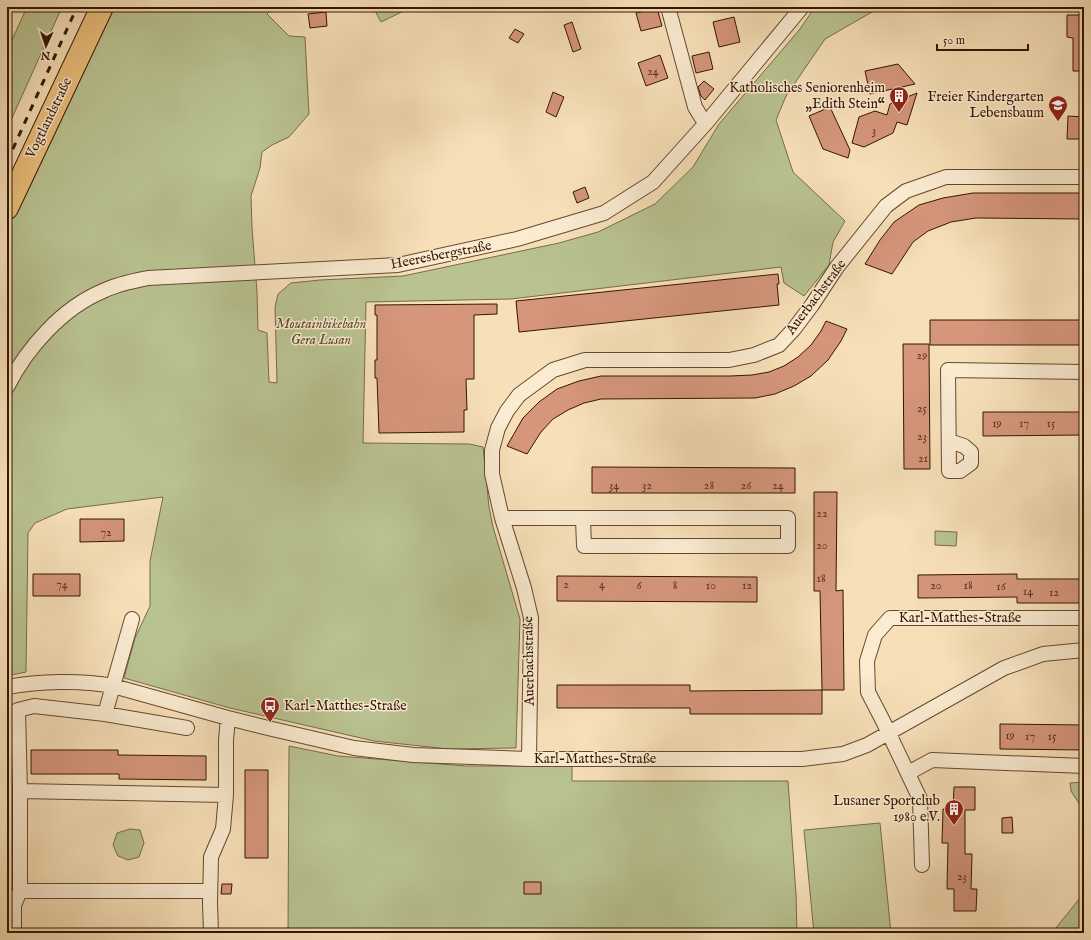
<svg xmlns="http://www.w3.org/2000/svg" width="1091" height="940" viewBox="0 0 1091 940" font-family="'IM FELL English',serif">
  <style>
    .green { fill: #b9c391; stroke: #776c4a }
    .building { fill: #d5967a; stroke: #351503 }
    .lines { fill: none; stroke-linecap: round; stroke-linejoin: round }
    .minor-casing { stroke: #664830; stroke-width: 16 }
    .primary-casing { stroke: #351503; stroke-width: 24 }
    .minor { stroke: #faebd1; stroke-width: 14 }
    .primary { stroke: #ecc07c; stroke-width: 22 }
    .rail { stroke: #351503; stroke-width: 3; stroke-dasharray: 7 7; stroke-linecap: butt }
    .labels { text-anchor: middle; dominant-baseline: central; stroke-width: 3; stroke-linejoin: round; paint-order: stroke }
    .number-label { font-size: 12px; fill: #5d3521 }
    .poi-label { font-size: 14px; fill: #351503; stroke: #faebd1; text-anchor: end }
    .street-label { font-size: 14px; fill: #351503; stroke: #faebd1 }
    .park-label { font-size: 14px; font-style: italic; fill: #5d492e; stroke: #faebd1 }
  </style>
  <rect width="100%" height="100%" fill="#f7e0b8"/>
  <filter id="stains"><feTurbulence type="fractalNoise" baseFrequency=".005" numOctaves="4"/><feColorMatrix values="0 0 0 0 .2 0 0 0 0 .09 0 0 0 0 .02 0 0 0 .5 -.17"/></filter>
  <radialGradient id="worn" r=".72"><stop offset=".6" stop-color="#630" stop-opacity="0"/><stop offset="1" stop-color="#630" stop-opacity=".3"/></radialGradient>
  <path class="green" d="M 27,7 L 62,7 L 7,129 L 7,51 Z
    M 110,7 L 274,7 L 267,14 L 289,36 L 305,37 L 309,114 L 289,137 L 272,145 L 262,152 L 260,168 L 251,196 L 252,228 L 257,292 L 258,330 L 267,333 L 269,382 L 277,383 L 275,307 L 278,294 L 291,283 L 320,280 L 403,276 L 559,243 L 598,232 L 655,204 L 693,167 L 719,124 L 800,29 L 815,7 L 872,7 L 872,12 L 825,39 L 786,96 L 776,120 L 793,172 L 845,221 L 833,242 L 829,265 L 804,296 L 784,283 L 781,267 L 511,299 L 366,302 L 363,443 L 469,444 L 483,447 L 489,507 L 493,527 L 520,619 L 516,748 L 448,749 L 374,741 L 230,708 L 124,678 L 135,638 L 150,606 L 150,561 L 163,497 L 67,509 L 35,523 L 28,533 L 26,672 L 7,676 L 7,227 L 42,150 Z
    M 373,7 L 412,7 L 381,22 Z
    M 935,531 L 957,532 L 956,546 L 935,545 Z
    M 289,746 L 338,756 L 466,766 L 572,766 L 572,781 L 788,781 L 796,894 L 797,933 L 288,933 Z
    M 1084,782 L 1084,811 L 1071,791 L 1070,783 Z
    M 880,823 L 891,933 L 814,933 L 804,830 Z
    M 130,829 L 140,830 L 144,843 L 139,857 L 128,860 L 118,856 L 113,845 L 117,833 Z
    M 1084,893 L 1084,933 L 1052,933 Z"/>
  <path class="building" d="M 657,8 L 662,26 L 641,31 L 636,13 Z
    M 326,12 L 327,26 L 310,28 L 308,14 Z
    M 1067,15 L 1084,15 L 1084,71 L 1073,71 L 1073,38 L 1067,37 Z
    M 734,17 L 740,42 L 719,47 L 713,22 Z
    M 572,22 L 581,49 L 573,52 L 564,25 Z
    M 515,29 L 524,34 L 518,43 L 509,38 Z
    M 709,52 L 713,69 L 696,73 L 692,56 Z
    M 660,55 L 668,78 L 646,86 L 638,63 Z
    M 898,64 L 915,84 L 870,94 L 865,71 Z
    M 704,81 L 714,89 L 705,100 L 701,96 L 698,87 Z
    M 553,92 L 564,97 L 556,117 L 546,112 Z
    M 917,93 L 907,125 L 897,122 L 893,133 L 864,147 L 852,143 L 859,117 L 875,111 L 887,115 L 890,104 Z
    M 830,107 L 850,150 L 848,158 L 823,149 L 809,116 Z
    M 1068,116 L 1084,117 L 1084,139 L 1067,139 Z
    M 585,187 L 589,198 L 577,203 L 573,192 Z
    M 973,193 L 1084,193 L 1084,219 L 976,218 L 951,222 L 928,231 L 913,242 L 892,274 L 865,264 L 880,240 L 894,222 L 919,205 L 943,198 Z
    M 778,274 L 779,284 L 777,284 L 779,305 L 519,332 L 516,301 Z
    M 497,304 L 497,314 L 474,315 L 474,379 L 466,379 L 467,410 L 464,410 L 464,432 L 379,433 L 377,378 L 375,378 L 375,360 L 377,360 L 377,315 L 375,315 L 375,305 Z
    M 930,320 L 1084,320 L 1084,345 L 930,345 Z
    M 826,321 L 847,329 L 841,341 L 828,360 L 811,376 L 794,386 L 775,394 L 755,398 L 601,399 L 584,403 L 568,410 L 553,419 L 541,432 L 527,454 L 507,446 L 523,418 L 539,402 L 557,389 L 579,381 L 601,376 L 730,376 L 752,375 L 769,372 L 784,366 L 798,357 L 811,345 L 821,331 Z
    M 903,344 L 929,344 L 930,469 L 904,469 Z
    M 983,412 L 1084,412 L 1084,435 L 983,436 Z
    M 592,467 L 795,468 L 795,493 L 592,493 Z
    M 814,492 L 837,492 L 836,591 L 843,590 L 844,690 L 822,690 L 820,591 L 814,591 Z
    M 80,519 L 124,519 L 124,541 L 80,542 Z
    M 33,574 L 80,574 L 80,596 L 33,596 Z
    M 1017,574 L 1017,579 L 1084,579 L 1084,603 L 1017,603 L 1017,597 L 918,598 L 918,575 Z
    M 557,576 L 757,577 L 757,602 L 557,601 Z
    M 557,685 L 690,685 L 690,691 L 822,690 L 822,714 L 690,714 L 690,708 L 557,708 Z
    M 1000,724 L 1084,725 L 1084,750 L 1000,749 Z
    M 31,750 L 118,750 L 118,755 L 206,756 L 206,780 L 119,779 L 119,774 L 31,774 Z
    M 245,770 L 268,770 L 268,858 L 245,858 Z
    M 954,787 L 975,787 L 975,810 L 965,810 L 965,854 L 972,854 L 971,889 L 977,889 L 976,911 L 954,911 L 954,889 L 947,889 L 948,843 L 942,843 L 943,809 L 953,809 Z
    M 1012,817 L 1013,833 L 1002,833 L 1002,818 Z
    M 524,882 L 541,882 L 541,894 L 524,894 Z
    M 222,884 L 232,884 L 231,894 L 221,894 Z"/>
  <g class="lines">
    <defs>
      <path id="minor" d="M 668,7 L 695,107 L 701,117 L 707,122
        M 7,387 C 27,348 62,308 103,291 C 117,284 133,281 148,278 L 398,265 L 517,239 L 604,213 L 653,182 L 707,122 L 802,7
        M 949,441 L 964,446 L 971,452 L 971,463 L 960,471 L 949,471 L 948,370 L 1084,372
        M 502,518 L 788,518 L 788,546 L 584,546 L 583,519
        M 7,687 C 39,681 81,680 113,686 L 228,718 L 268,728 L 354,748 L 413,755 L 529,759 L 802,759 L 843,754 L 867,745 L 1004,668 L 1043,654 L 1084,650
        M 105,714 L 132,619
        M 7,716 L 18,710 L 34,706 L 105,714 L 187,728
        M 529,759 L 531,618 L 524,588 L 502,518 L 492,474 L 492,450 L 498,428 L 507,411 L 519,395 L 553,370 L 585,360 L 729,360 L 754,355 L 779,345 L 794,329 L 812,305 L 837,267 L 886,206 L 906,191 L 946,177 L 1084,177
        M 908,773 L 932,760 L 1084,766
        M 20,791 L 226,795
        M 922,865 L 920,799 L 883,721 L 868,692 L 867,661 L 875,635 L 890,618 L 1084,618
        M 20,891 L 210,891
        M 14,933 L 14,905 L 20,891 L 20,791 L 18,710
        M 211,933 L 210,903 L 211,857 L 223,829 L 226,795 L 226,740 L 228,718"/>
      <path id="primary" d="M 7,208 L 102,7"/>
    </defs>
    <use href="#minor" class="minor-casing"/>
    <use href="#primary" class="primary-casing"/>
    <use href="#minor" class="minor"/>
    <use href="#primary" class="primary"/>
    <path class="rail" d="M 7,162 L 77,7"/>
  </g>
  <defs>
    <symbol id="building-pin" viewBox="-11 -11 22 30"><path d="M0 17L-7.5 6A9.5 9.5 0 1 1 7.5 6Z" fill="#8f2418" stroke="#faebd1"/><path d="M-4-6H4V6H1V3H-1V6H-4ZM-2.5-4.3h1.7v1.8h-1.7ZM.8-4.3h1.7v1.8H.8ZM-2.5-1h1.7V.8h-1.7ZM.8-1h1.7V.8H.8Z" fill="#fff"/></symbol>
    <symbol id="school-pin" viewBox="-11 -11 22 30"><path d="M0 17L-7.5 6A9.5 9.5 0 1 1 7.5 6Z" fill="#8f2418" stroke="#faebd1"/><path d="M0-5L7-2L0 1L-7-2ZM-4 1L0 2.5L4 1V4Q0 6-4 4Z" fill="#fff"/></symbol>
    <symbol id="bus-pin" viewBox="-11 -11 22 30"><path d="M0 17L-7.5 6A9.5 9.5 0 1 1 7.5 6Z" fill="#8f2418" stroke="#faebd1"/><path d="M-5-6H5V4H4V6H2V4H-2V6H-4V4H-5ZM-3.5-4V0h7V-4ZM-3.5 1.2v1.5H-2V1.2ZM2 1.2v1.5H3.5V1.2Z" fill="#fff"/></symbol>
  </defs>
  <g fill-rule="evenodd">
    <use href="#building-pin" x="888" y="85" width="22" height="30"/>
    <use href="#school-pin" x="1047" y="94" width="22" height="30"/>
    <use href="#bus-pin" x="259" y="695" width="22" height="30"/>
    <use href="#building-pin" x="943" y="798" width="22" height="30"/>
  </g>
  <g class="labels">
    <g class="number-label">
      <text x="653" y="71">24</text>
      <text x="874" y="130">3</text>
      <text x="922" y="355">29</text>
      <text x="922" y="408">25</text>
      <text x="997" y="423">19</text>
      <text x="1024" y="423">17</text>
      <text x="1051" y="423">15</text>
      <text x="922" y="436">23</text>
      <text x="923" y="458">21</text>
      <text x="614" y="485">34</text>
      <text x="647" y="485">32</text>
      <text x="709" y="485">28</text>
      <text x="746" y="485">26</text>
      <text x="778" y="485">24</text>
      <text x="822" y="513">22</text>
      <text x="106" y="532">72</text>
      <text x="822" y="545">20</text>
      <text x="821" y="578">18</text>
      <text x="62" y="584">74</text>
      <text x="566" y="584">2</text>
      <text x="602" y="584">4</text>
      <text x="639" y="585">6</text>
      <text x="675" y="585">8</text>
      <text x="711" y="585">10</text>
      <text x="747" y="585">12</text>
      <text x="936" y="585">20</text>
      <text x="968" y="585">18</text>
      <text x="1001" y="586">16</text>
      <text x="1028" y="591">14</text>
      <text x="1054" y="592">12</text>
      <text x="1010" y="735">19</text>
      <text x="1030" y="736">17</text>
      <text x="1052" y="736">15</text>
      <text x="962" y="876">23</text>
    </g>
    <g class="poi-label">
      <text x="885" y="88">Katholisches Seniorenheim<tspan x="885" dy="16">„Edith Stein“</tspan></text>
      <text x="1044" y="97">Freier Kindergarten<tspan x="1044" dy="16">Lebensbaum</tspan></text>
      <text x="284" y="706" text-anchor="start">Karl-Matthes-Straße</text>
      <text x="940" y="801">Lusaner Sportclub<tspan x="940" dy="16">1980 e.V.</tspan></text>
    </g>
    <g class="street-label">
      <text transform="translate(49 118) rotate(-64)">Vogtlandstraße</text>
      <text transform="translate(441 255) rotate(-11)">Heeresbergstraße</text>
      <text transform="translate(816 297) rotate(-53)">Auerbachstraße</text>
      <text x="960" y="618">Karl-Matthes-Straße</text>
      <text transform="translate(529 661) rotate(-91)">Auerbachstraße</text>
      <text x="595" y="759">Karl-Matthes-Straße</text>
    </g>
    <g class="park-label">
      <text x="321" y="324">Moutainbikebahn<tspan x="321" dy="16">Gera Lusan</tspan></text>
    </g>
  </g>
  <rect width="1091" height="940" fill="none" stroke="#f7e0b8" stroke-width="24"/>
  <rect x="8" y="8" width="1075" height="924" fill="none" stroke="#351503" stroke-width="2"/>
  <rect x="12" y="12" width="1067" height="916" fill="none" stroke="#351503"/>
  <g transform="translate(46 46) rotate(183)" stroke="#faebd1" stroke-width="3" paint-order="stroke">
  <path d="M0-3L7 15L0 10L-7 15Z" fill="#351503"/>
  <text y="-6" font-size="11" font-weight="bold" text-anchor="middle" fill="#351503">N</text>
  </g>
  <path d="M937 44v6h91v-6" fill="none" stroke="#351503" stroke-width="2"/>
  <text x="943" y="44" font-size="12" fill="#351503" stroke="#faebd1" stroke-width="3" paint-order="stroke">50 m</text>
  <rect width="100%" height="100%" filter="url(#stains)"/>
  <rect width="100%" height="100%" fill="url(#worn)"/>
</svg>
